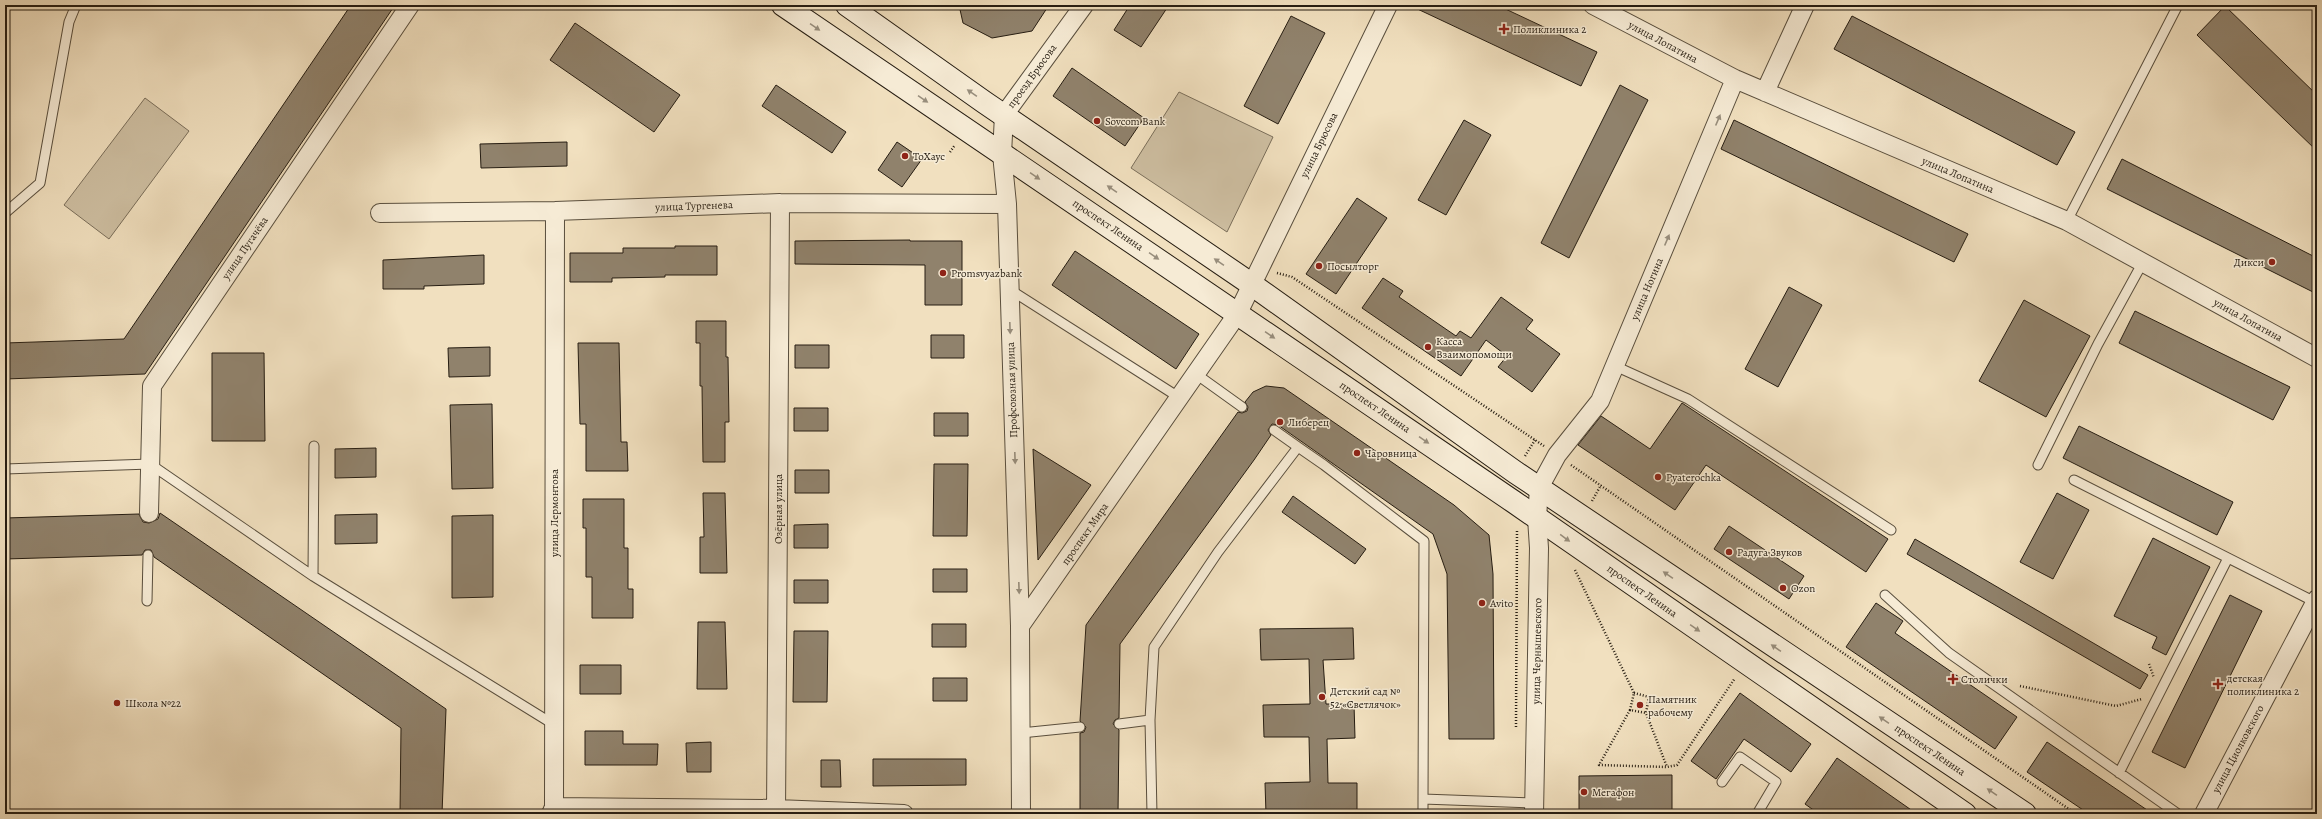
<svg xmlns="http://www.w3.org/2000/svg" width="2322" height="819" viewBox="0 0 2322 819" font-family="Alegreya,serif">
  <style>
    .green { fill: #cebfa2; stroke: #7a6e5a }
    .building { fill: #90826c; stroke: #261d12 }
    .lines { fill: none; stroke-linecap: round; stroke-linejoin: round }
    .service-casing { stroke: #594e3d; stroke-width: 11 }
    .minor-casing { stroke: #594e3d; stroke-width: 20 }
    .secondary-casing { stroke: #261d12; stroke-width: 24 }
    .path { stroke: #261d12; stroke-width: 2.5; stroke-dasharray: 1 2; stroke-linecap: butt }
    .service { stroke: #f6ebd5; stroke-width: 9 }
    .minor { stroke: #f6ebd5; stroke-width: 18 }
    .secondary { stroke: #f6ebd5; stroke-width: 22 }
    .oneway { fill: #988e7d }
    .poi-dot { fill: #8f2418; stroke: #f6ebd5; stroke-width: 1.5 }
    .labels { text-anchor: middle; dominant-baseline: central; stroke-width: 3; stroke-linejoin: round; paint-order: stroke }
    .poi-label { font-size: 11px; fill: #261d12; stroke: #f6ebd5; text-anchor: start }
    .street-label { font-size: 11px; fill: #261d12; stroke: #f6ebd5 }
  </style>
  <rect width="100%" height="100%" fill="#f1e0bf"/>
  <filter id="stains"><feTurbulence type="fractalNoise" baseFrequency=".005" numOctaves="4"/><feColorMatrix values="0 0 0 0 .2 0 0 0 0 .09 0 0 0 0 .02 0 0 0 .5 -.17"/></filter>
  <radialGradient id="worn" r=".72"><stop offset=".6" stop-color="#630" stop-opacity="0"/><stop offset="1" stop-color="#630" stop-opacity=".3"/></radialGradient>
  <path class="green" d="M 1179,92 L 1273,137 L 1227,232 L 1131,168 Z
    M 145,98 L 189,131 L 109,239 L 64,205 Z"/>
  <path class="building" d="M 351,5 L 395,5 L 145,374 L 5,379 L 5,343 L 124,339 Z
    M 959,5 L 1049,5 L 1032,31 L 992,38 L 963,23 Z
    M 1130,5 L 1169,5 L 1141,47 L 1114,30 Z
    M 1409,5 L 1497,5 L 1597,52 L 1581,86 Z
    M 2225,6 L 2317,95 L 2317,151 L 2197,35 Z
    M 1291,16 L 1325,33 L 1278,124 L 1244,106 Z
    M 1852,16 L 2075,132 L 2057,165 L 1834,49 Z
    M 575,23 L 680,95 L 654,132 L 550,60 Z
    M 1072,68 L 1144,118 L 1125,146 L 1053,96 Z
    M 776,85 L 846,132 L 832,153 L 762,106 Z
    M 1620,85 L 1648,100 L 1569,258 L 1541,243 Z
    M 1464,120 L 1491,135 L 1446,215 L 1418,200 Z
    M 1734,120 L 1968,234 L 1954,262 L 1721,149 Z
    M 567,142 L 567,166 L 481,168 L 480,144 Z
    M 897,142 L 922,159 L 902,187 L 878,170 Z
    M 2122,159 L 2317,258 L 2317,294 L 2107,189 Z
    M 1357,198 L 1387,218 L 1336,294 L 1306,274 Z
    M 910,240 L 910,241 L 962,241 L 962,305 L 925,305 L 925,265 L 795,264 L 795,241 Z
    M 675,246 L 717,246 L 717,275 L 665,275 L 665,277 L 612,278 L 612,282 L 570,282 L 570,253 L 623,253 L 623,248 L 675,248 Z
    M 1075,251 L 1199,334 L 1176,369 L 1052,285 Z
    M 484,255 L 484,284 L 424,286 L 424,289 L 383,289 L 383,260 Z
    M 1383,278 L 1403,291 L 1399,297 L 1456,336 L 1460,331 L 1471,338 L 1501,297 L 1533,320 L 1526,329 L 1560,354 L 1532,392 L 1498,367 L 1507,356 L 1486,340 L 1461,376 L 1362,308 Z
    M 1789,287 L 1822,305 L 1778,387 L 1745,369 Z
    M 2024,300 L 2090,336 L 2046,417 L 1979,381 Z
    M 2135,311 L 2290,387 L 2273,420 L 2119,343 Z
    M 696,321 L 726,321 L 726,357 L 728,357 L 729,422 L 725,422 L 725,462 L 703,462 L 702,386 L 700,386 L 700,343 L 696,343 Z
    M 931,335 L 964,335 L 964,358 L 931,358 Z
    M 578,343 L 619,343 L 621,442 L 627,442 L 628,471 L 586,471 L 586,424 L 580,424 Z
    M 795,345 L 829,345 L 829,368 L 795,368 Z
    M 490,347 L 490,376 L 449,377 L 448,348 Z
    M 212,353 L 264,353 L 265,441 L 212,441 Z
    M 1266,386 L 1284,388 L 1454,505 L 1489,535 L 1493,574 L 1494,739 L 1449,739 L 1447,574 L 1433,534 L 1278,425 L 1272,424 L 1268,430 L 1271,435 L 1254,460 L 1120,644 L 1119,718 L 1115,720 L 1113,724 L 1119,730 L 1118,814 L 1080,814 L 1080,733 L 1084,732 L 1086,727 L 1080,721 L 1086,625 L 1238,412 L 1242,413 L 1247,411 L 1248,407 L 1245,402 L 1253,392 Z
    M 1682,403 L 1888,539 L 1866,572 L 1706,465 L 1675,510 L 1578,445 L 1601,416 L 1650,449 Z
    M 492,404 L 493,488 L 452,489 L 450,405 Z
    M 794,408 L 828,408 L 828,431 L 794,431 Z
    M 934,413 L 968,413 L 968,436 L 934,436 Z
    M 2079,426 L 2233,502 L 2217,535 L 2063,458 Z
    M 376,448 L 376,477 L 335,478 L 335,449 Z
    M 1033,449 L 1091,485 L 1038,560 Z
    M 934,464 L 968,464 L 967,536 L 933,536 Z
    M 795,470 L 829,470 L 829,493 L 795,493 Z
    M 703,493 L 725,493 L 727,573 L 700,573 L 700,537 L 704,537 Z
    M 2057,493 L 2089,510 L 2053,579 L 2020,562 Z
    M 1293,496 L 1366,549 L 1355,564 L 1282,512 Z
    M 583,499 L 624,499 L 624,548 L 628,548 L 628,589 L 633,589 L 633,618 L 592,618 L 592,577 L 586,577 L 586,528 L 583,528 Z
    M 160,513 L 446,709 L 442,814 L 400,814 L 401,728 L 154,557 L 151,550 L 145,550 L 142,555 L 5,559 L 5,518 L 139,514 L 143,522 L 149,523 L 158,519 Z
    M 377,514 L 377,543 L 335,544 L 335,515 Z
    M 493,515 L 493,597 L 452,598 L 452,516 Z
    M 828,524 L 828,548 L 794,548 L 794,525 Z
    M 1729,526 L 1804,576 L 1789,599 L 1714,549 Z
    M 2153,538 L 2210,567 L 2166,655 L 2152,648 L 2157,637 L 2114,616 Z
    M 1915,539 L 2148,675 L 2140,689 L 1907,554 Z
    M 933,569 L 967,569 L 967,592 L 933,592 Z
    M 794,580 L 828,580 L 828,603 L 794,603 Z
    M 2230,595 L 2262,611 L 2185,768 L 2152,752 Z
    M 1876,603 L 1903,621 L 1895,633 L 2017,717 L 1995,749 L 1846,647 Z
    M 698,622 L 725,622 L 727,689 L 697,689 Z
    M 932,624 L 966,624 L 966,647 L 932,647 Z
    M 1353,628 L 1354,659 L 1323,660 L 1326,704 L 1354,704 L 1355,738 L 1327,739 L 1328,783 L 1357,783 L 1357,813 L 1266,814 L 1265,783 L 1310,782 L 1309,737 L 1264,737 L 1263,705 L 1310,704 L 1309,659 L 1261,660 L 1260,629 Z
    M 794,631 L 828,631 L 827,702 L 793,702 Z
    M 580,665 L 621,665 L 621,694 L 580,694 Z
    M 933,678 L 967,678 L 967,701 L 933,701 Z
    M 1740,693 L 1811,744 L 1791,772 L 1744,739 L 1716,779 L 1691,761 Z
    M 585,731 L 623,731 L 623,744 L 658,744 L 657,765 L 585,765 Z
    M 711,742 L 711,772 L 687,772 L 686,743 Z
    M 2047,742 L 2153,814 L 2089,814 L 2027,772 Z
    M 1837,758 L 1917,814 L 1819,814 L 1805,804 Z
    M 873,759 L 966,759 L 966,785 L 873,786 Z
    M 821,760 L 840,760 L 841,787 L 821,787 Z
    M 1672,775 L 1672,814 L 1579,814 L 1579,776 Z"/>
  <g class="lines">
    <defs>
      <path id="service" d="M 5,213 L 40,183 L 69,22 L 76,5
        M 2067,221 L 2178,5
        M 1009,289 L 1180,398
        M 1615,366 L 1688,399 L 1891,530
        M 1196,374 L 1242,407
        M 1274,430 L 1298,447
        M 2038,465 L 2098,344 L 2143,262
        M 5,469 L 150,464 L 313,576 L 553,724
        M 2074,480 L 2317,603
        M 313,576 L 314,446
        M 1885,595 L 1949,653 L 2178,814
        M 147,601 L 148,555
        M 1119,724 L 1150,720
        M 1021,733 L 1080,727
        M 2119,773 L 2228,558
        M 1722,782 L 1740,757 L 1776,782 L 1757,814
        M 1423,799 L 1423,814
        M 1152,814 L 1150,720 L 1154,647 L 1218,552 L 1298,447 L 1324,465 L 1424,541 L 1423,799 L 1534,803"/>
      <path id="minor" d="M 1593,5 L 1735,79 L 2067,221 L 2317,358
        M 1765,92 L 1805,5
        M 380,213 L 555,211 L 780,203 L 1007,204
        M 149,513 L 152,386 L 410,5
        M 1020,626 L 1238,313 L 1388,5
        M 554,807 L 776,809 L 904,814
        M 551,814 L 554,807 L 555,211
        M 776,814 L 780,203
        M 1021,814 L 1020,626 L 1007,204 L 1002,154 L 1004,115 L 1084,5
        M 1534,814 L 1539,548 L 1537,518 L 1539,488 L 1557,455 L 1600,401 L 1735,79
        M 2204,814 L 2317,599"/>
      <path id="secondary" d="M 783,5 L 1514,502 L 1965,814
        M 847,5 L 984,102 L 1251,284 L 1515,472 L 2025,814"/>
    </defs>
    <use href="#service" class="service-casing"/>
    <use href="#minor" class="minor-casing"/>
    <use href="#secondary" class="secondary-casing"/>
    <path class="path" d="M 950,152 L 955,145
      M 1277,273 L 1292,277 L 1544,446
      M 1525,456 L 1535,440
      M 1571,465 L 2076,814
      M 1592,501 L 1601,485
      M 1575,570 L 1634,693 L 1630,710 L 1646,713
      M 2149,664 L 2154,678
      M 2020,686 L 2116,706 L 2142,699
      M 1634,693 L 1649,697 L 1646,713 L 1667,767
      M 1630,710 L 1599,765 L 1667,767 L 1677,765 L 1735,678
      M 1516,727 L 1517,530"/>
    <use href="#service" class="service"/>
    <use href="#minor" class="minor"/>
    <use href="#secondary" class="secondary"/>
  </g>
  <defs><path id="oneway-solid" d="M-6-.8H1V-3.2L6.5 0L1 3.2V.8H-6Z"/></defs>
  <g class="oneway">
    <use href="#oneway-solid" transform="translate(815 27) rotate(34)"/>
    <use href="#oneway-solid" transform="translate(972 93) rotate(-145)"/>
    <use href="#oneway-solid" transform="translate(923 99) rotate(34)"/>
    <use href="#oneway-solid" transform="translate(1718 120) rotate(-67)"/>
    <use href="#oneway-solid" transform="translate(1035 176) rotate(34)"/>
    <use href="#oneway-solid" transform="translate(1112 189) rotate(-146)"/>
    <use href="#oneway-solid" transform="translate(1667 240) rotate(-67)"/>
    <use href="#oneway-solid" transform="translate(1154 256) rotate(34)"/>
    <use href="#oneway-solid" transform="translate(1219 262) rotate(-146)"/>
    <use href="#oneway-solid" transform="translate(1010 328) rotate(88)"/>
    <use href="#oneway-solid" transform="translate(1270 335) rotate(34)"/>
    <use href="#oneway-solid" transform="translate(1424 440) rotate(34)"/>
    <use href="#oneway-solid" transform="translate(1015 458) rotate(88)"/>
    <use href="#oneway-solid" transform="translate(1565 538) rotate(36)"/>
    <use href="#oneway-solid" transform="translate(1668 575) rotate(-146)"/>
    <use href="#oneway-solid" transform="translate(1019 588) rotate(88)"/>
    <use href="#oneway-solid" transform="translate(1695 628) rotate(35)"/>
    <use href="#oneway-solid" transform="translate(1776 648) rotate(-146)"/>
    <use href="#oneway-solid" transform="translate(1884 720) rotate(-146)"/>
    <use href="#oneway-solid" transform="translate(1992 792) rotate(-146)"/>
  </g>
  <g class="poi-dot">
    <path d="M1502 23h4v4h4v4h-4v4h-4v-4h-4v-4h4z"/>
    <circle cx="1097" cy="121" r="4"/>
    <circle cx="905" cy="156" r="4"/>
    <circle cx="2272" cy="262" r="4"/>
    <circle cx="1319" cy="266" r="4"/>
    <circle cx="943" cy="273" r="4"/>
    <circle cx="1428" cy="347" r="4"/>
    <circle cx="1280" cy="422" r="4"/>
    <circle cx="1357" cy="453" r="4"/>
    <circle cx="1658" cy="477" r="4"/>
    <circle cx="1729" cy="552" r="4"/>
    <circle cx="1783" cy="588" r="4"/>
    <circle cx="1482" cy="603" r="4"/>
    <path d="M1951 673h4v4h4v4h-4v4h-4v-4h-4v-4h4z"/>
    <path d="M2216 678h4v4h4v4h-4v4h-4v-4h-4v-4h4z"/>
    <circle cx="1322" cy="697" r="4"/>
    <circle cx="117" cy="703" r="4"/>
    <circle cx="1640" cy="705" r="4"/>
    <circle cx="1584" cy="792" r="4"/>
  </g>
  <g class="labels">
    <g class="poi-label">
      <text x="1513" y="29">Поликлиника 2</text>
      <text x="1105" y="121">Sovcom Bank</text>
      <text x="913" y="156">ТоХаус</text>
      <text x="2264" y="262" text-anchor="end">Дикси</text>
      <text x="1327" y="266">Посылторг</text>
      <text x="951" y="273">Promsvyazbank</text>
      <text x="1436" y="341">Касса<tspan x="1436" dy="13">Взаимопомощи</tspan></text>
      <text x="1288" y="422">Либерец</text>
      <text x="1365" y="453">Чаровница</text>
      <text x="1666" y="477">Pyaterochka</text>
      <text x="1737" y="552">Радуга Звуков</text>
      <text x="1791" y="588">Ozon</text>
      <text x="1490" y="603">Avito</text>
      <text x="2227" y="678">детская<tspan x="2227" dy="13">поликлиника 2</tspan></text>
      <text x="1961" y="679">Столички</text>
      <text x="1330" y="691">Детский сад №<tspan x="1330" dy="13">52 «Светлячок»</tspan></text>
      <text x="1648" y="699">Памятник<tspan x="1648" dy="13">рабочему</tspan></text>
      <text x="125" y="703">Школа №22</text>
      <text x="1592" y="792">Мегафон</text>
    </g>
    <g class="street-label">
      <text transform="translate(1663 42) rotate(28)">улица Лопатина</text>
      <text transform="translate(1032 76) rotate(-54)">проезд Брюсова</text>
      <text transform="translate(1319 145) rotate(-64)">улица Брюсова</text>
      <text transform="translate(1958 175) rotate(23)">улица Лопатина</text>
      <text transform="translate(694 206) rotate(-2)">улица Тургенева</text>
      <text transform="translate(1108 225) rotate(34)">проспект Ленина</text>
      <text transform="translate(245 248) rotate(-56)">улица Пугачёва</text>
      <text transform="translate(1647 289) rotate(-67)">улица Ногина</text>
      <text transform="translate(2248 320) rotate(29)">улица Лопатина</text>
      <text transform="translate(1012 390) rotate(-92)">Профсоюзная улица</text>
      <text transform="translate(1375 407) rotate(34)">проспект Ленина</text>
      <text transform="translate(778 509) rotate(-90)">Озёрная улица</text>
      <text transform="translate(554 513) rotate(-90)">улица Лермонтова</text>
      <text transform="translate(1085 534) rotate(-55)">проспект Мира</text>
      <text transform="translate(1642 591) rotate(35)">проспект Ленина</text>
      <text transform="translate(1537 651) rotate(-89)">улица Чернышевского</text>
      <text transform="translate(2238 749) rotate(-62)">улица Циолковского</text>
      <text transform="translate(1930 750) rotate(34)">проспект Ленина</text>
    </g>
  </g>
  <rect width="2322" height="819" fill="none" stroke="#f1e0bf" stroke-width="20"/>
  <rect x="6" y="6" width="2310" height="807" fill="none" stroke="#261d12" stroke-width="2"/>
  <rect x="10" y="10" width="2302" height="799" fill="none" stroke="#261d12"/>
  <rect width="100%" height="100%" filter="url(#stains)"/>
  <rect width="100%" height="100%" fill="url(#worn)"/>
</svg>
